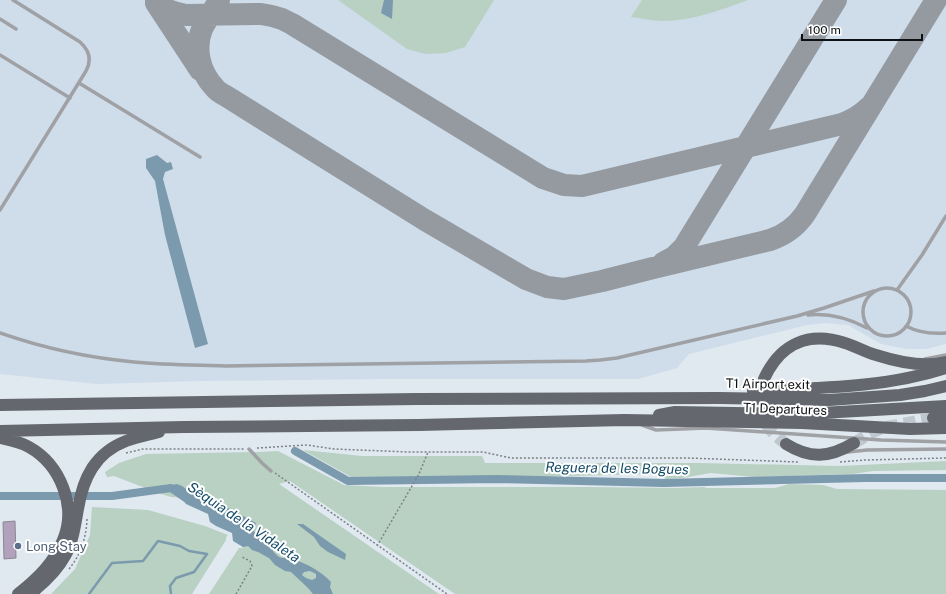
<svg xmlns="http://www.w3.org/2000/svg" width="946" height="594" viewBox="0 0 946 594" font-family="'Public Sans',sans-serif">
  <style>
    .built { fill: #cfdcea }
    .green { fill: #b8d1c3 }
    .water { fill: #7c9aad; fill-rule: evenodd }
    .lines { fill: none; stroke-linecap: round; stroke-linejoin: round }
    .stream { stroke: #7c9aad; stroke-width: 2.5 }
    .canal { stroke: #7c9aad; stroke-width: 8 }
    .taxiway { stroke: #949aa0; stroke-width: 22 }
    .building { fill: #b1a1bd; stroke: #8c8790 }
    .primary-tunnel { stroke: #c0c8cf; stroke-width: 12; stroke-dasharray: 12 6; stroke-linecap: butt }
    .path { stroke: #7c8287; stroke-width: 1.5; stroke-dasharray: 2 2; stroke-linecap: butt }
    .service { stroke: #9fa1a5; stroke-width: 3.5 }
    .primary { stroke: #64676e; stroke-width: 12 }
    .service-dot { fill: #5c6f8a; stroke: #fff; stroke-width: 1.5 }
    .labels { text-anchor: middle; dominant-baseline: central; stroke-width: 4; stroke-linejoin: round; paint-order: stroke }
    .street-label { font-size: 13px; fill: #0e1113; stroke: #fff }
    .service-label { font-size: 13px; fill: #4e5e75; stroke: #fff; text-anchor: start }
    .water-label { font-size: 14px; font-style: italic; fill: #134a67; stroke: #fff }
  </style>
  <rect width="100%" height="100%" fill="#e0e8f0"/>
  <path class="built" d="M 0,0 L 946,0 L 946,344 L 926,349 L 907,349 L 881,344 L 848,325 L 826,323 L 807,325 L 689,354 L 677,368 L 638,379 L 383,379 L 199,381 L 97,384 L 0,374 Z"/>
  <path class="green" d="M 338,0 L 494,0 L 465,47 L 446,53 L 426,54 L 407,49 Z
    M 642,0 L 748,0 C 721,10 692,21 662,21 C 652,21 641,18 631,17 Z
    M 303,450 L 362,456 L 482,456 L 485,463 L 699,463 L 840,466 L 946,461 L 946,470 L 873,471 L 853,474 L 754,477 L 711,473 L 682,478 L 666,479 L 656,474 L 529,477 L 351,477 Z
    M 278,451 L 344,485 L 382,487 L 586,487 L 677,488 L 704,487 L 707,488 L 775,488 L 789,484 L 823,485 L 837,489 L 946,490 L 946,594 L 455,594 L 290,481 L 279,484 L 439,594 L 209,594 L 239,548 L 243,548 L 209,499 L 171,497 L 161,494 L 114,476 L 107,477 L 105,472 L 119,463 L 146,454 L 259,452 Z
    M 92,507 L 148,510 L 205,526 L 228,535 L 226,537 L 226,540 L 192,594 L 51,594 L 75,569 L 90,535 Z"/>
  <path class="water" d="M 384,0 L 393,0 L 392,19 L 381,13 Z
    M 157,155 L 167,163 L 171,162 L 173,169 L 165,172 L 163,179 L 208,344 L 195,348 L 165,235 L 155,181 L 146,168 L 146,159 Z
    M 177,484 L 182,486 L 189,491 L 193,491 L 206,493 L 224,506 L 256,523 L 253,531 L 259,534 L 263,539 L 270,541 L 274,547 L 273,551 C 282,562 283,556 293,559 C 307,564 321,571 331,582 L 330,587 L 333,594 L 313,594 L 308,588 L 291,572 L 285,571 L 275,565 L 269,558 L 258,552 L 252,550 L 248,546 L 243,547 L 233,541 L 232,533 L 216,526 L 210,522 L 208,514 L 186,504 L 183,500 L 179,497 L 179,494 L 172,485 ZM 310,571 L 316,574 L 316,578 L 312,580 L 306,578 L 302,575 L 304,572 Z
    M 297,524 L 303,524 L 346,554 L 345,560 L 328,552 L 320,546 L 314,537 Z"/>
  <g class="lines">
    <path class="stream" d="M 89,594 L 112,563 L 143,561 L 158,541 L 180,546 L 189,551 L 207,554 L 194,572 L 176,578 L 170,586 L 171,594"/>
    <path class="canal" d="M 295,451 L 348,481 L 496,479 L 664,483 L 865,478 L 946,478
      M 0,496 L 112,496 L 171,488 L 187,499"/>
    <path class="taxiway" d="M 219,0 C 214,10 207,19 202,29 C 194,49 200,72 214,87 C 217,91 222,94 226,96 L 425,220 L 526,279 L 547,287 L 564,289 L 602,281 L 653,268 L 770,240 C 785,235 796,227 805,214 L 936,0
      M 156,2 C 164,10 174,13 186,15 L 261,14 L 272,16 L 282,19 L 292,24 L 543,178 L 564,185 L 582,186 L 842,124 C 852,120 860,116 868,108
      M 156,3 L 200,70
      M 663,263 L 674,257 L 684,247 L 836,0"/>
  </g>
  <path class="building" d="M 15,521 L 16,558 L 4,559 L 3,522 Z"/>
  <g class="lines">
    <path class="primary-tunnel" d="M 760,389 C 757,415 765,428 786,444
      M 854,443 L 873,432 L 882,428 L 933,418"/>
    <path class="path" d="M 257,448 L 307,445 L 334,449 L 409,452 L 483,452 L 511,458 L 688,458 L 798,462
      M 126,453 L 143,449 L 244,449
      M 840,462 L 865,460 L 946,458
      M 275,473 L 447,594
      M 377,546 L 419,474 L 428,452
      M 69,569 C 81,555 87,535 87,517
      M 236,594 L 252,566 L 250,561 L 242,557"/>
    <path class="service" d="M 0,19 L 16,29
      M 0,55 L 70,98
      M 79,83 L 200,157
      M 0,210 L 86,71 C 92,60 89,50 80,42 L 13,0
      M863 312a24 24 0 1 1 48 0a24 24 0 1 1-48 0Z
      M 897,290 L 922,255 L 946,216
      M 808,315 C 829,313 848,318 867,328
      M 906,326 C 919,333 932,334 946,333
      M 0,333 C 43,348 89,358 134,362 C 164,365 195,365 225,366 L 586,361 L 600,360 L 617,358 L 797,316 L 824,308 L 874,291
      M 925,359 L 946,355
      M 642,425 L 656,430 L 706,428 L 881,440 L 946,442
      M 249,449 L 262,463 L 271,471
      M 848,452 L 867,450 L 946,449"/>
    <path class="primary" d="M 764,379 C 780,344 808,331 845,343 C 855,346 865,352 876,355 C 898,362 924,368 946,362
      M 753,391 C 816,388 886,388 946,368
      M 0,405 L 417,399 L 719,398 L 829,400 L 900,395 L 925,391 L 946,386
      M 659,415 L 675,412 L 803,414 L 946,406
      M 933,418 L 946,417
      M 0,431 L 184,427 L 419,425 L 624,420 L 802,423 L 910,429 L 946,428
      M 0,438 C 10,440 20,442 29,447 C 61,465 77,507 63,540 C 54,563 37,579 18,594
      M 786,444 C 810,459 829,458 854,443
      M 30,594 C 44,583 57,571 65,556 C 73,542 75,525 78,509 C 83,478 95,453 126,441 C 137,437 148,435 159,432"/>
  </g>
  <circle class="service-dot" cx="18" cy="546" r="4"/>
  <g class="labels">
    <g class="street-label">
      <text transform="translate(768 384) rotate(1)">T1 Airport exit</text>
      <text transform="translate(785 409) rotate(2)">T1 Departures</text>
    </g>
    <g class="service-label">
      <text x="26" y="546">Long Stay</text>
    </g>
    <g class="water-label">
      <text transform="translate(617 468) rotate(1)">Reguera de les Bogues</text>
      <text transform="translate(244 522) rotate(34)">Sèquia de la Vidaleta</text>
    </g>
  </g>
  <path d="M802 34v6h120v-6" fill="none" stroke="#0e1113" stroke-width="2"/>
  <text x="808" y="34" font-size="12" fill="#0e1113" stroke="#ffffff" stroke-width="3" paint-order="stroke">100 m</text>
</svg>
